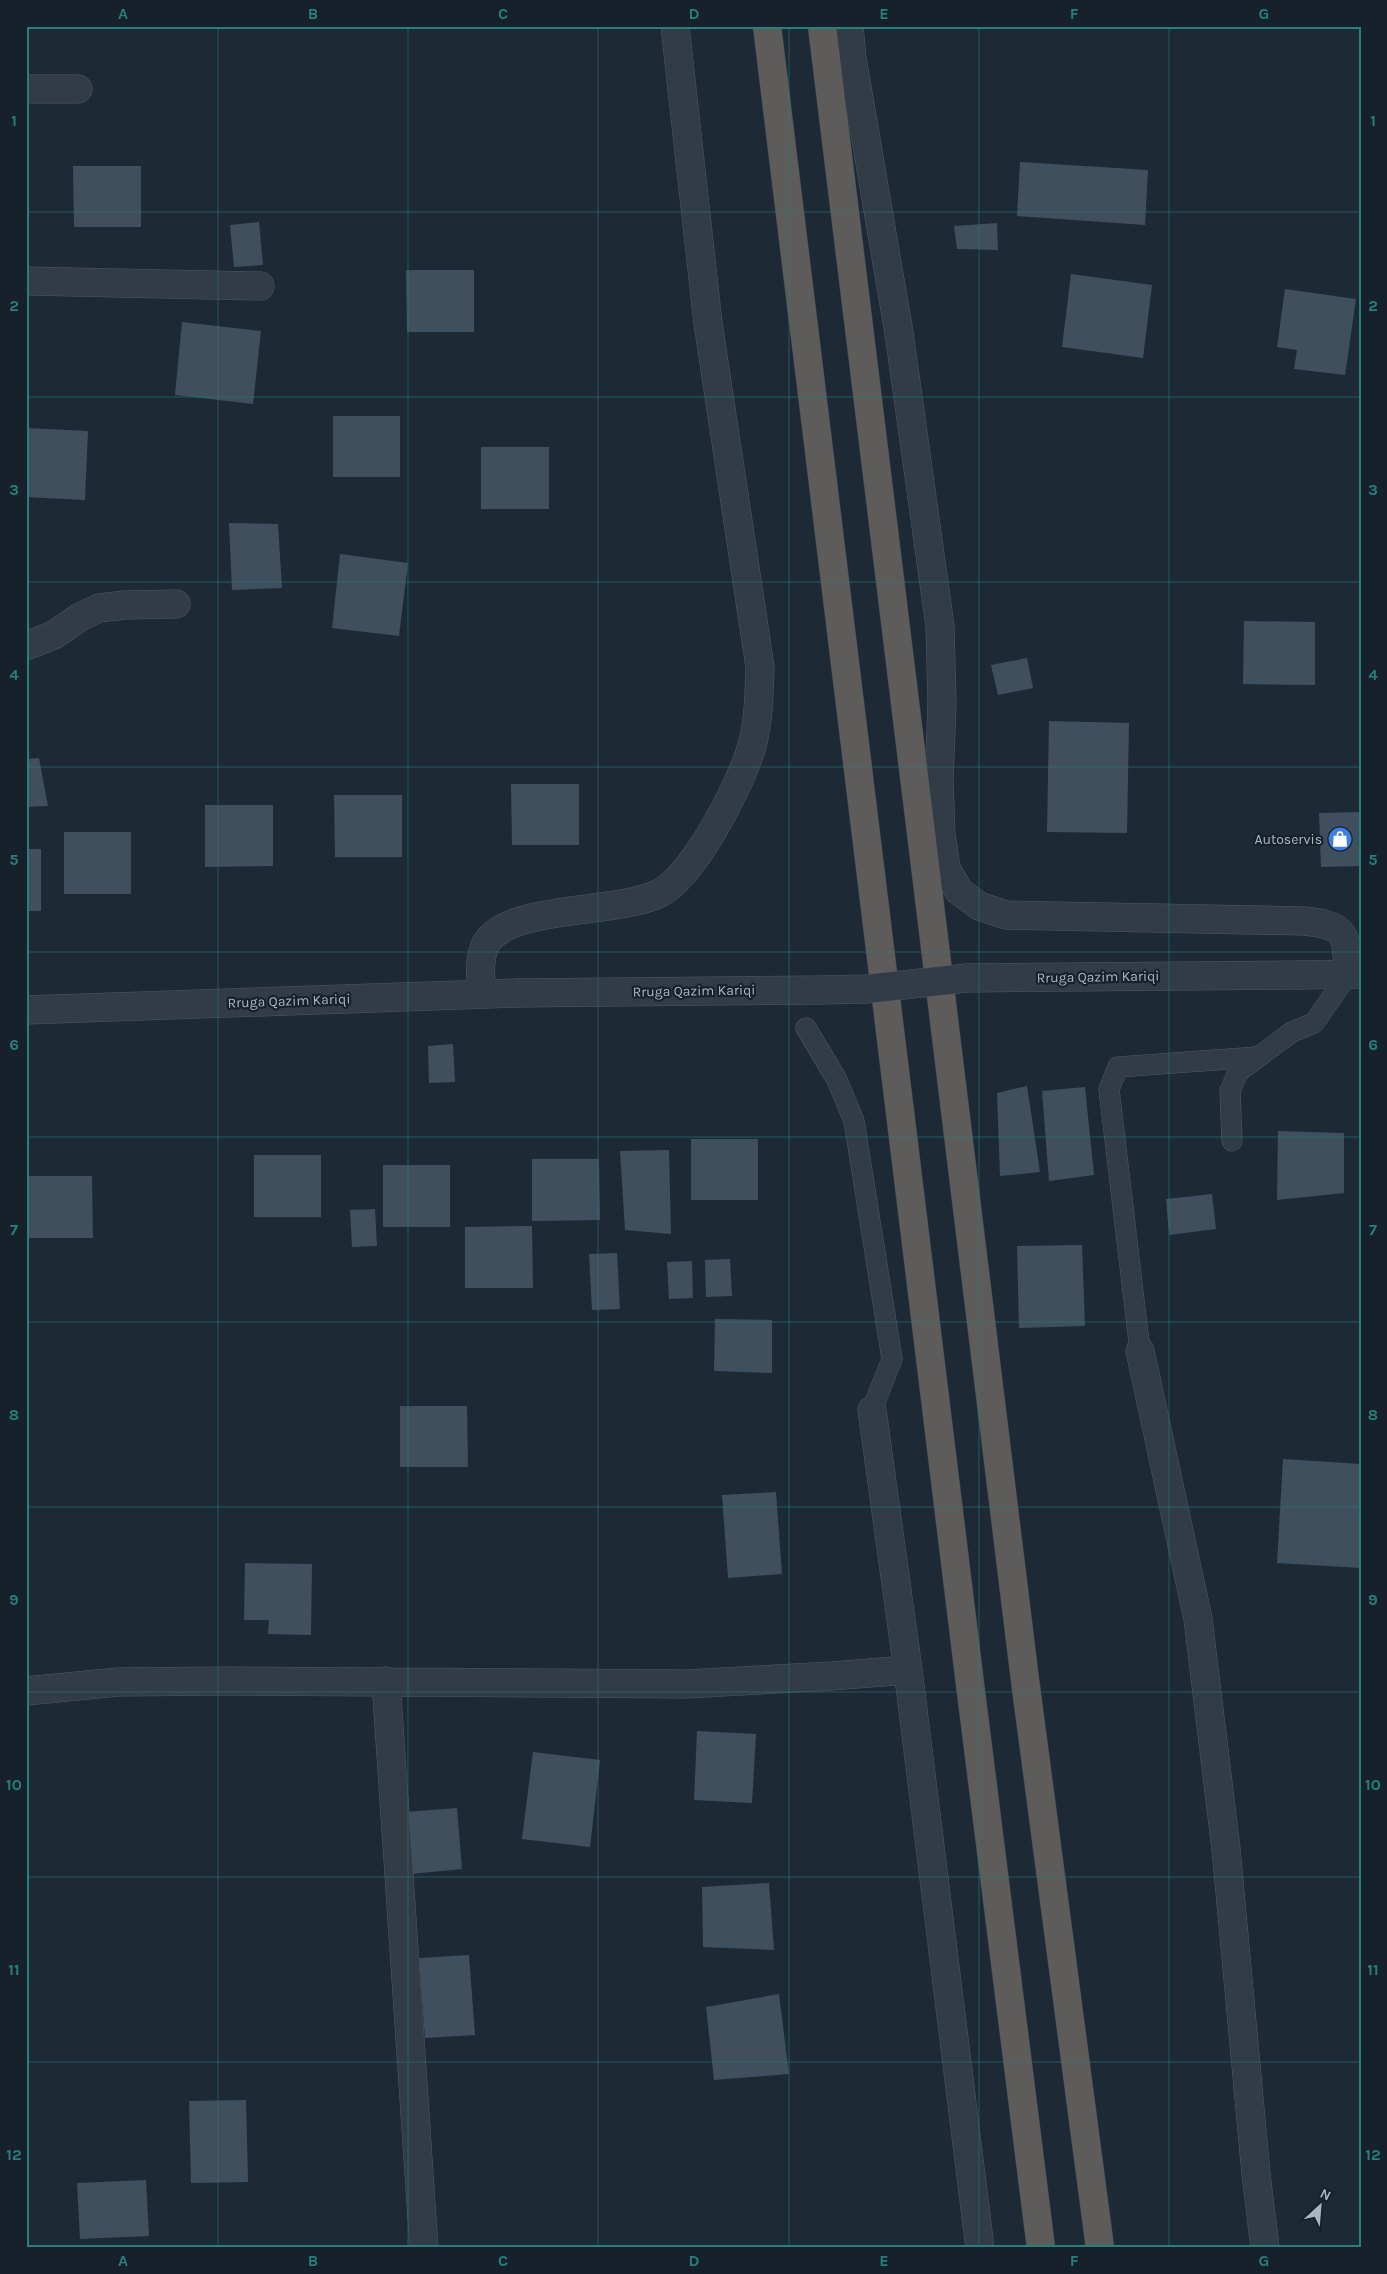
<svg xmlns="http://www.w3.org/2000/svg" width="1387" height="2274" viewBox="0 0 1387 2274" font-family="Karla,sans-serif">
  <style>
    .building { fill: #404f5e }
    .lines { fill: none; stroke-linecap: round; stroke-linejoin: round }
    .service-casing { stroke: #4e5965; stroke-width: 21 }
    .minor-casing { stroke: #4e5965; stroke-width: 29 }
    .tertiary-casing { stroke: #4e5965; stroke-width: 29 }
    .trunk-casing { stroke: #3b4651; stroke-width: 29 }
    .service { stroke: #313c46; stroke-width: 20 }
    .minor { stroke: #313c46; stroke-width: 28 }
    .tertiary { stroke: #313c46; stroke-width: 28 }
    .trunk { stroke: #5e5c5a; stroke-width: 28 }
    .tertiary-bridge-casing { stroke: #4e5965; stroke-width: 29; stroke-linecap: butt }
    .tertiary-bridge { stroke: #313c46; stroke-width: 28 }
    .grid { fill: none; stroke: #26807b; stroke-width: 1; stroke-opacity: 0.55 }
    .labels { text-anchor: middle; dominant-baseline: central; stroke-width: 4.5; stroke-linejoin: round; paint-order: stroke }
    .poi-label { font-size: 14px; fill: #aab6c4; stroke: #17212b; text-anchor: end }
    .street-label { font-size: 14px; fill: #aab6c4; stroke: #17212b }
    .neatline { fill: none; stroke: #26807b; stroke-width: 2 }
    .grid-label { font-size: 16px; text-anchor: middle; font-weight: bold; fill: #26807b }
  </style>
  <rect width="100%" height="100%" fill="#1d2a36"/>
  <path class="building" d="M 136,26 L 203,26 L 203,29 L 136,29 Z
    M 1020,162 L 1148,170 L 1145,225 L 1017,216 Z
    M 73,166 L 141,166 L 141,227 L 74,227 Z
    M 259,222 L 263,265 L 234,267 L 230,225 Z
    M 997,223 L 998,250 L 957,249 L 954,226 Z
    M 406,270 L 474,270 L 474,332 L 407,332 Z
    M 1071,274 L 1152,285 L 1143,358 L 1062,347 Z
    M 1285,289 L 1356,299 L 1345,375 L 1294,369 L 1297,350 L 1277,347 Z
    M 182,322 L 261,331 L 253,404 L 175,395 Z
    M 333,416 L 400,416 L 400,477 L 333,477 Z
    M 26,428 L 88,431 L 85,500 L 26,497 Z
    M 481,447 L 549,447 L 549,509 L 481,509 Z
    M 229,523 L 278,524 L 282,588 L 232,590 Z
    M 340,554 L 408,563 L 399,636 L 332,628 Z
    M 1244,621 L 1315,622 L 1315,685 L 1243,684 Z
    M 1027,658 L 1033,688 L 998,695 L 991,665 Z
    M 1049,721 L 1129,723 L 1127,833 L 1047,832 Z
    M 39,758 L 48,806 L 26,807 L 26,759 Z
    M 511,784 L 579,784 L 579,845 L 512,845 Z
    M 334,795 L 402,795 L 402,857 L 335,857 Z
    M 205,805 L 273,805 L 273,866 L 205,867 Z
    M 1361,812 L 1361,866 L 1321,867 L 1319,813 Z
    M 64,832 L 131,832 L 131,894 L 64,894 Z
    M 26,849 L 41,849 L 41,911 L 26,911 Z
    M 453,1044 L 455,1082 L 429,1083 L 428,1046 Z
    M 1027,1086 L 1040,1172 L 1000,1176 L 997,1093 Z
    M 1085,1087 L 1094,1175 L 1049,1181 L 1042,1091 Z
    M 1278,1131 L 1344,1133 L 1344,1193 L 1277,1200 Z
    M 691,1139 L 758,1139 L 758,1200 L 691,1200 Z
    M 669,1150 L 671,1234 L 625,1230 L 620,1151 Z
    M 254,1155 L 321,1155 L 321,1217 L 254,1217 Z
    M 532,1159 L 599,1159 L 600,1220 L 532,1221 Z
    M 383,1165 L 450,1165 L 450,1227 L 383,1227 Z
    M 26,1176 L 92,1176 L 93,1238 L 26,1238 Z
    M 1212,1194 L 1216,1229 L 1169,1235 L 1166,1199 Z
    M 375,1209 L 377,1246 L 352,1247 L 350,1210 Z
    M 532,1226 L 533,1288 L 465,1288 L 465,1227 Z
    M 1082,1245 L 1085,1326 L 1019,1328 L 1017,1246 Z
    M 617,1253 L 620,1309 L 592,1310 L 589,1254 Z
    M 730,1259 L 732,1296 L 706,1297 L 705,1260 Z
    M 692,1261 L 693,1298 L 669,1299 L 667,1262 Z
    M 715,1319 L 772,1320 L 772,1373 L 714,1371 Z
    M 400,1406 L 467,1406 L 468,1467 L 400,1467 Z
    M 1283,1459 L 1361,1464 L 1361,1568 L 1277,1563 Z
    M 776,1492 L 782,1574 L 728,1578 L 722,1495 Z
    M 245,1563 L 312,1564 L 311,1635 L 268,1634 L 269,1620 L 244,1620 Z
    M 697,1731 L 756,1734 L 752,1803 L 694,1800 Z
    M 533,1752 L 600,1760 L 590,1847 L 522,1839 Z
    M 457,1808 L 462,1869 L 411,1874 L 406,1812 Z
    M 769,1883 L 774,1950 L 703,1947 L 702,1887 Z
    M 469,1955 L 475,2035 L 425,2038 L 419,1958 Z
    M 779,1994 L 789,2074 L 714,2080 L 706,2007 Z
    M 246,2100 L 248,2182 L 191,2183 L 189,2101 Z
    M 146,2180 L 149,2236 L 80,2239 L 77,2183 Z"/>
  <g class="lines">
    <defs>
      <path id="service" d="M 806,1028 L 837,1080 L 854,1121 L 892,1359 L 872,1410
        M 1232,1141 L 1230,1091 L 1238,1072 L 1292,1032 L 1314,1023 L 1348,974
        M 1140,1351 L 1109,1089 L 1118,1067 L 1257,1057"/>
      <path id="minor" d="M 26,89 L 78,89
        M 26,281 L 260,286
        M 26,646 L 54,635 L 80,617 L 99,608 L 125,605 L 176,604
        M 1140,1351 L 1198,1619 L 1226,1849 L 1256,2174 L 1265,2248
        M 872,1410 L 908,1670 L 980,2248
        M 386,1681 L 424,2248
        M 26,1691 L 118,1682 L 230,1681 L 687,1684 L 831,1676 L 908,1670"/>
      <path id="tertiary" d="M 849,26 L 852,58 L 899,333 L 940,626 L 942,703 L 939,782 L 941,834 L 946,869 L 959,891 L 979,906 L 1006,915 L 1303,921 C 1346,925 1347,933 1348,974
        M 1300,975 L 1361,974
        M 481,994 C 481,978 478,956 487,942 C 512,905 615,914 658,894 C 693,878 740,786 751,749 C 759,723 759,694 760,667 L 708,323 L 675,26
        M 26,1010 L 518,993"/>
      <path id="trunk" d="M 767,26 L 970,1684 L 1041,2248
        M 822,26 L 1025,1680 L 1100,2248"/>
    </defs>
    <use href="#service" class="service-casing"/>
    <use href="#minor" class="minor-casing"/>
    <use href="#tertiary" class="tertiary-casing"/>
    <use href="#trunk" class="trunk-casing"/>
    <use href="#service" class="service"/>
    <use href="#minor" class="minor"/>
    <use href="#tertiary" class="tertiary"/>
    <use href="#trunk" class="trunk"/>
    <defs>
      <path id="tertiary-bridge" d="M 518,993 L 821,990 L 866,989 L 967,978 L 1300,975"/>
    </defs>
    <use href="#tertiary-bridge" class="tertiary-bridge-casing"/>
    <use href="#tertiary-bridge" class="tertiary-bridge"/>
  </g>
  <path class="grid" d="M 218,26 L 218,2248M 408,26 L 408,2248M 598,26 L 598,2248M 789,26 L 789,2248M 979,26 L 979,2248M 1169,26 L 1169,2248M 26,212 L 1361,212M 26,397 L 1361,397M 26,582 L 1361,582M 26,767 L 1361,767M 26,952 L 1361,952M 26,1137 L 1361,1137M 26,1322 L 1361,1322M 26,1507 L 1361,1507M 26,1692 L 1361,1692M 26,1877 L 1361,1877M 26,2062 L 1361,2062"/>
  <defs>
    <symbol id="shop-disc" viewBox="-11 -11 22 22"><circle r="9.5" fill="#3f7fe0" stroke="#17212b"/><path d="M-5-2.5h2.3a2.7 3.5 0 0 1 5.4 0H5L5.5 6h-11ZM-1.5-2.5h3a1.5 2.3 0 0 0-3 0Z" fill="#fff"/></symbol>
  </defs>
  <g fill-rule="evenodd">
    <use href="#shop-disc" x="1326" y="825" width="28" height="28"/>
  </g>
  <g class="labels">
    <g class="poi-label">
      <text x="1322" y="839">Autoservis</text>
    </g>
    <g class="street-label">
      <text transform="translate(1098 977) rotate(-1)">Rruga Qazim Kariqi</text>
      <text transform="translate(694 991) rotate(-1)">Rruga Qazim Kariqi</text>
      <text transform="translate(289 1001) rotate(-2)">Rruga Qazim Kariqi</text>
    </g>
  </g>
  <rect width="1387" height="2274" fill="none" stroke="#17212b" stroke-width="55"/>
  <g transform="translate(1320 2206) rotate(26)" stroke="#17212b" stroke-width="4" paint-order="stroke">
  <path d="M0-4L9 19L0 12L-9 19Z" fill="#aab6c4"/>
  <text y="-8" font-size="14" font-weight="bold" text-anchor="middle" fill="#aab6c4">N</text>
  </g>
  <rect x="28" y="28" width="1332" height="2218" class="neatline"/>
  <g class="grid-label">
    <text x="123" y="19">A</text>
    <text x="313" y="19">B</text>
    <text x="503" y="19">C</text>
    <text x="694" y="19">D</text>
    <text x="884" y="19">E</text>
    <text x="1074" y="19">F</text>
    <text x="1264" y="19">G</text>
    <text x="14" y="126">1</text>
    <text x="1373" y="126">1</text>
    <text x="14" y="311">2</text>
    <text x="1373" y="311">2</text>
    <text x="14" y="495">3</text>
    <text x="1373" y="495">3</text>
    <text x="14" y="680">4</text>
    <text x="1373" y="680">4</text>
    <text x="14" y="865">5</text>
    <text x="1373" y="865">5</text>
    <text x="14" y="1050">6</text>
    <text x="1373" y="1050">6</text>
    <text x="14" y="1235">7</text>
    <text x="1373" y="1235">7</text>
    <text x="14" y="1420">8</text>
    <text x="1373" y="1420">8</text>
    <text x="14" y="1605">9</text>
    <text x="1373" y="1605">9</text>
    <text x="14" y="1790">10</text>
    <text x="1373" y="1790">10</text>
    <text x="14" y="1975">11</text>
    <text x="1373" y="1975">11</text>
    <text x="14" y="2160">12</text>
    <text x="1373" y="2160">12</text>
    <text x="123" y="2266">A</text>
    <text x="313" y="2266">B</text>
    <text x="503" y="2266">C</text>
    <text x="694" y="2266">D</text>
    <text x="884" y="2266">E</text>
    <text x="1074" y="2266">F</text>
    <text x="1264" y="2266">G</text>
  </g>
</svg>
